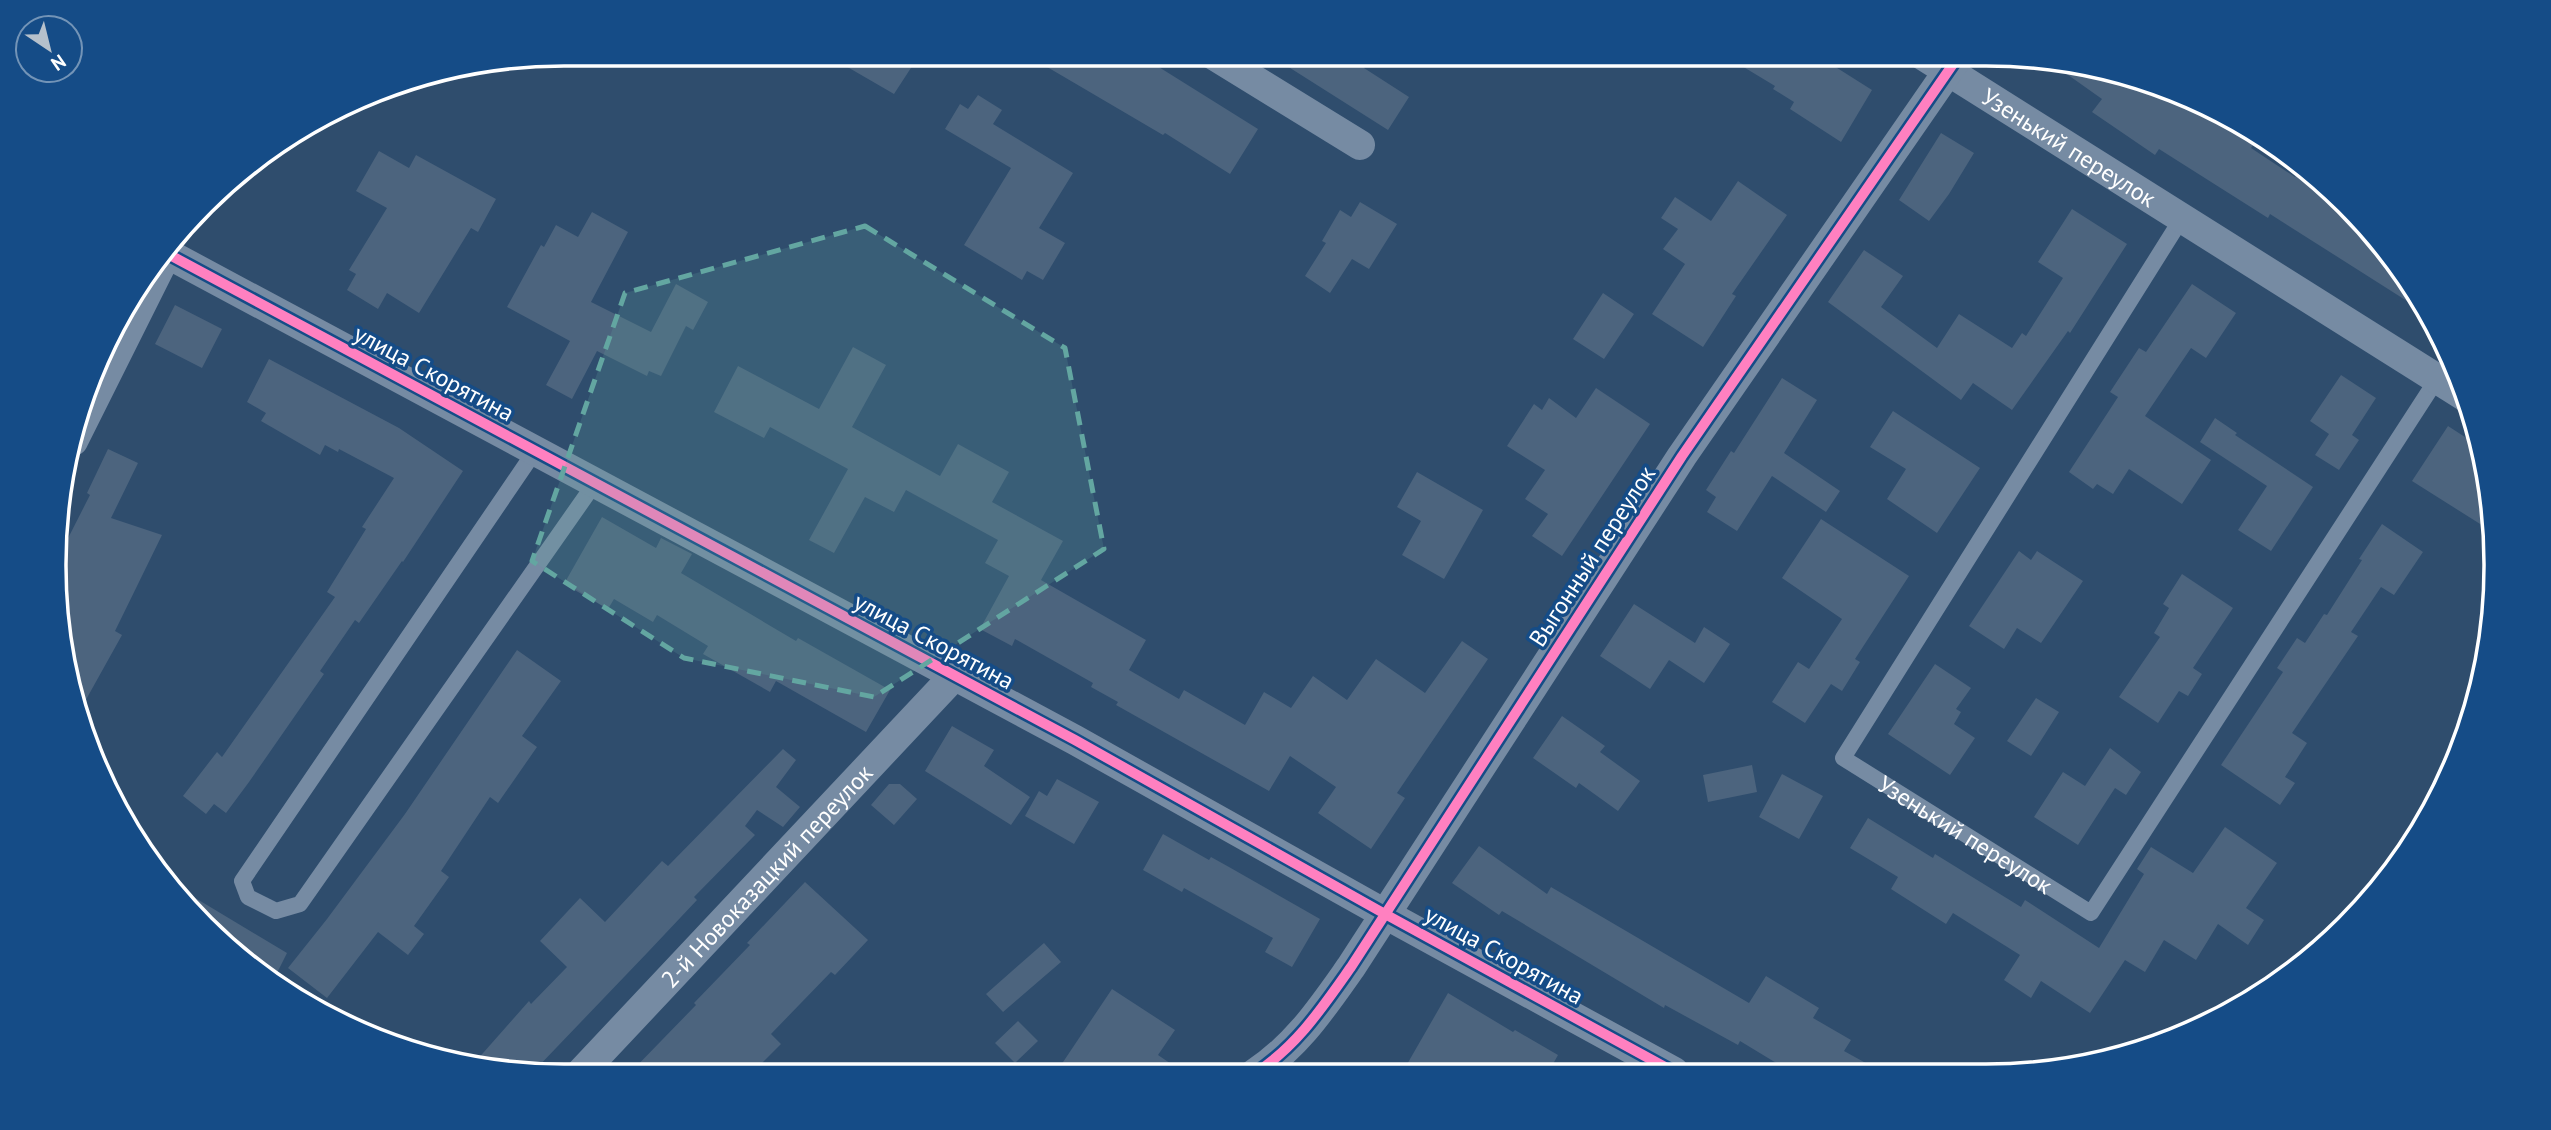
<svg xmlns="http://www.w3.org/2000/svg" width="2551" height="1130" viewBox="0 0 2551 1130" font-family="'PT Sans',sans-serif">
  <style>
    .building { fill: #4c647e }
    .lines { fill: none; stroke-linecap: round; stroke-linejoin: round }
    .service { stroke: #768ba3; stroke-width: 16 }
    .minor { stroke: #768ba3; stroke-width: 30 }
    .cycleway-casing { stroke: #154c87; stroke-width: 15 }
    .cycleway { stroke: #ff80c0; stroke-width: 10 }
    .marked { fill: #63a6a1; fill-opacity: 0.2; stroke: #63a6a1; stroke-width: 5; stroke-dasharray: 14 9; stroke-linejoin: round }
    .labels { text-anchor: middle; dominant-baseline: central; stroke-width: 7; stroke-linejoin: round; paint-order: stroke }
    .street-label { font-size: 24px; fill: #fff; stroke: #154c87 }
    .rim { fill: none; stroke: #fff; stroke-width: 3.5 }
  </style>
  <rect width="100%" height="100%" fill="#2f4d6d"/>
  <path class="building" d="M 825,54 L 920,54 L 894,94 Z
    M 1025,54 L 1138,54 L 1258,129 L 1230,174 L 1165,133 L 1163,135 Z
    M 1268,54 L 1373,54 L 1364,68 L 1409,97 L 1388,130 Z
    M 1722,54 L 1815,54 L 1872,90 L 1841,142 L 1790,109 L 1794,102 L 1773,89 L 1775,86 Z
    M 2054,65 L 2151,81 L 2242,123 L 2259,136 L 2251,148 L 2295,177 L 2297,174 L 2319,188 L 2324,182 L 2391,254 L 2429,315 L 2270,214 L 2268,218 L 2159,149 L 2155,155 L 2092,112 L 2102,99 Z
    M 978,95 L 1002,110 L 993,124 L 1073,173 L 1039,228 L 1065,243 L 1043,280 L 1027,271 L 1022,280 L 964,245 L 1011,168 L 945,129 L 960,104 L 968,109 Z
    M 1941,133 L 1974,153 L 1949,194 L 1929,221 L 1899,200 Z
    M 379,151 L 409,168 L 416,155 L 496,199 L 478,232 L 471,228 L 419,313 L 387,293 L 378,309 L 347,290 L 356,274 L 349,270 L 387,208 L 356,191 Z
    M 1738,181 L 1787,215 L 1732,294 L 1736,296 L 1703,347 L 1652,314 L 1685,264 L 1663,249 L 1678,229 L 1661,218 L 1675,197 L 1711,221 Z
    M 1360,202 L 1397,224 L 1369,269 L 1352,259 L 1330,293 L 1305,276 L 1326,243 L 1322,241 L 1340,210 L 1351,217 Z
    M 2072,209 L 2127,244 L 2070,333 L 2068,331 L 2012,410 L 1973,383 L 1961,400 L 1828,302 L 1864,250 L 1903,276 L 1881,307 L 1937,348 L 1959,314 L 2012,348 L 2022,333 L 2026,336 L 2063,278 L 2038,262 Z
    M 592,212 L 628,232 L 591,302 L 651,332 L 676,284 L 708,302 L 693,330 L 686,326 L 661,376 L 649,371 L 647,376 L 597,351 L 572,399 L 546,385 L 570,341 L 507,307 L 541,245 L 544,247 L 556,225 L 578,237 Z
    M 2192,284 L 2236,313 L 2206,358 L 2191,348 L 2145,416 L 2211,460 L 2182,504 L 2129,469 L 2113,494 L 2097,484 L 2093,489 L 2069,472 L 2118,397 L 2110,392 L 2139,348 L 2146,352 Z
    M 1603,293 L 1634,314 L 1604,359 L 1573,339 Z
    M 175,305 L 222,329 L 202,368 L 155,344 Z
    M 853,347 L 886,365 L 852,427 L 940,476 L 958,444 L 1009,472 L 992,502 L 1063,541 L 1041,580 L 1146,640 L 1129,670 L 1179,699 L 1184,690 L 1245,725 L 1264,692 L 1291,708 L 1313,676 L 1347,700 L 1376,659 L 1425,693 L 1462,641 L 1488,659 L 1397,793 L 1405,798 L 1371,849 L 1318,813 L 1336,787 L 1290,756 L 1269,791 L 1116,705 L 1118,702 L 1091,687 L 1093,683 L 1015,639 L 1012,646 L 980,629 L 1009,576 L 985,563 L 998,540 L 906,490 L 894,512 L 865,497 L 834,553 L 809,540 L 848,469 L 770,427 L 764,438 L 714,412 L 738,366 L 819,409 Z
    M 269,359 L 399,428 L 463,471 L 403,562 L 402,561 L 359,623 L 355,620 L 320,671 L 324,674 L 249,782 L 226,813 L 214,804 L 206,814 L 183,796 L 217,752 L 222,757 L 335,597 L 327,592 L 366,529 L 362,527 L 394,478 L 339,449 L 338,452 L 325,445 L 320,455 L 261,421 L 266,413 L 247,402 Z
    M 2341,375 L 2376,398 L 2352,435 L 2359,440 L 2339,470 L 2315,455 L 2329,434 L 2310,421 Z
    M 1782,378 L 1817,400 L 1784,453 L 1840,491 L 1826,512 L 1772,476 L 1737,531 L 1707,512 L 1716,497 L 1706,490 L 1731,451 L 1734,453 Z
    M 1596,388 L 1650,424 L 1562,556 L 1532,536 L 1548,514 L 1525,499 L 1545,470 L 1507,446 L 1534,404 L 1542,410 L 1549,398 L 1576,418 Z
    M 1893,411 L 1980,468 L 1937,533 L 1887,499 L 1906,469 L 1870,447 Z
    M 2215,418 L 2237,433 L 2235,435 L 2313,487 L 2271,551 L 2238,530 L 2267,486 L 2200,442 Z
    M 2448,426 L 2482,448 L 2496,534 L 2412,481 Z
    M 108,449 L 138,463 L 111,518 L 162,535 L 115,631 L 122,635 L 78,714 L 59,632 L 61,552 L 90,495 L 87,493 Z
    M 1417,472 L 1483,510 L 1444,579 L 1402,555 L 1421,521 L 1397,507 Z
    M 602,517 L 656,548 L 661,538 L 692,554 L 681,573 L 796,641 L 798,638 L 890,690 L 866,732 L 776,681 L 770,692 L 703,654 L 708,646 L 657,615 L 653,622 L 614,599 L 608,609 L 564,584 Z
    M 1821,519 L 1909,576 L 1855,659 L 1860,662 L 1842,691 L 1831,684 L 1805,723 L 1772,702 L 1798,662 L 1809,669 L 1842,619 L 1782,578 Z
    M 2382,524 L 2423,552 L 2394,595 L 2381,587 L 2351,632 L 2358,636 L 2292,733 L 2307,743 L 2285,777 L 2295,783 L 2280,805 L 2221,765 L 2283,672 L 2277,668 L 2297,638 L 2305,643 L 2324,614 L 2327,615 L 2362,560 L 2359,559 Z
    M 2019,551 L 2031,560 L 2037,551 L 2083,581 L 2041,643 L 2017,628 L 2004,649 L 1969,626 Z
    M 2182,574 L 2233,608 L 2193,668 L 2202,674 L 2188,696 L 2179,691 L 2158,723 L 2119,697 L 2160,637 L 2154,633 L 2169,608 L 2163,604 Z
    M 1634,604 L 1695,643 L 1704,627 L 1730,644 L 1704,683 L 1669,660 L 1650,689 L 1600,656 Z
    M 517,650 L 561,681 L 522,736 L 537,747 L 498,803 L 490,797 L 441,871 L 449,877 L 414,926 L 424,934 L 408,955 L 378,932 L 327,998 L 288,968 L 327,919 L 405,814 Z
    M 1935,664 L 1971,688 L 1956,709 L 1961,712 L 1954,724 L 1975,738 L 1950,775 L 1888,734 Z
    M 2036,698 L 2059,712 L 2031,756 L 2007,741 Z
    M 1562,716 L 1605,746 L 1600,752 L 1640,781 L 1618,811 L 1579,783 L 1576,788 L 1533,758 Z
    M 952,726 L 994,750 L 984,766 L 1030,797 L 1011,825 L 925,771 Z
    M 2110,748 L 2141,772 L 2126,795 L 2115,788 L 2078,845 L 2034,817 L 2063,772 L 2085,786 Z
    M 783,749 L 796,760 L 776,787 L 800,807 L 783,827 L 757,810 L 745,826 L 755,835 L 694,897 L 697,900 L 648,952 L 534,1071 L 476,1061 L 529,1001 L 531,1004 L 567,967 L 540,941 L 580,898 L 605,922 L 662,861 L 668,866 Z
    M 1752,765 L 1757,792 L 1708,802 L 1703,775 Z
    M 1782,774 L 1823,796 L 1799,839 L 1759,817 Z
    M 1057,779 L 1099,802 L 1074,844 L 1025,816 L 1039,791 L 1047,796 Z
    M 889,784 L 900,784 L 917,799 L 894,825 L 871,805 Z
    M 1868,818 L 1933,858 L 1935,854 L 2021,907 L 2025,900 L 2099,948 L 2144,874 L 2137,869 L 2151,847 L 2193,873 L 2225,827 L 2277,863 L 2246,908 L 2264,920 L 2248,945 L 2218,924 L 2196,960 L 2164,940 L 2145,972 L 2125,960 L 2090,1013 L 2041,981 L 2031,998 L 2004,980 L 2020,955 L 1953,913 L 1946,924 L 1891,889 L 1898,877 L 1850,848 Z
    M 1163,834 L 1209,860 L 1211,857 L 1229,867 L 1320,919 L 1292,967 L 1265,952 L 1273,938 L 1184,888 L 1182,892 L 1143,870 Z
    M 1479,846 L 1547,894 L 1551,887 L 1749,1003 L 1766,976 L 1819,1008 L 1813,1018 L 1851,1040 L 1844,1051 L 1882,1072 L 1791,1072 L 1740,1041 L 1738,1045 L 1665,1005 L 1664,1008 L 1502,911 L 1499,915 L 1452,883 Z
    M 805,882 L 868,940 L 835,975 L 831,972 L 771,1034 L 781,1044 L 750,1075 L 627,1076 L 696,1005 L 694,1003 L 750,945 L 747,943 Z
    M 187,893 L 287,953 L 273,981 L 229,949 L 185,896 Z
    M 1044,943 L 1061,962 L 1003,1012 L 986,994 Z
    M 1112,989 L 1175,1030 L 1158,1055 L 1186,1074 L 1055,1074 Z
    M 1448,993 L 1513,1032 L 1515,1030 L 1558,1055 L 1548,1073 L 1402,1073 Z
    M 1018,1021 L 1038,1041 L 1015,1063 L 995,1043 Z"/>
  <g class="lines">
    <g class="service">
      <path id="s1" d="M 2182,218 L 1843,758 L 2091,913 L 2437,379"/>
      <path d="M 535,451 L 242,881 L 248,897 L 276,911 L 300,904 L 595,483"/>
    </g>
    <g class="minor">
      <path d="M 1212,54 L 1360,145"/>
      <path id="s2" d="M 1921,54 L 2466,397"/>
      <path d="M 168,254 L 1075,740 L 1385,914 L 1674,1072"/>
      <path d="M 73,441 L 163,261"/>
      <path d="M 1254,1074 C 1297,1046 1322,1008 1351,967 L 1682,456 L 1960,54"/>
      <path id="s3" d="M 578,1076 L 954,676"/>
    </g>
    <defs>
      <path id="cycleway" d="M 168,254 L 1075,740 L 1385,914 L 1674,1072
        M 1254,1074 C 1297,1046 1322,1008 1351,967 L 1682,456 L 1960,54"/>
    </defs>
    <use href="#cycleway" class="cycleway-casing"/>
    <use href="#cycleway" class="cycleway"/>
  </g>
  <path class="marked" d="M 865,226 L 1065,348 L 1104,549 L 874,697 L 684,658 L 532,561 L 625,293 Z"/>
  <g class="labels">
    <g class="street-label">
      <text stroke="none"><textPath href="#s2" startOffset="175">Узенький переулок</textPath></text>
      <text transform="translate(434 373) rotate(28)">улица Скорятина</text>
      <text transform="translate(1592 556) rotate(-57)">Выгонный переулок</text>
      <text transform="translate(934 641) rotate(28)">улица Скорятина</text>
      <text stroke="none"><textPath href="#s1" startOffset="782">Узенький переулок</textPath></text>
      <text stroke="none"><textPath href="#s3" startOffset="275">2-й Новоказацкий переулок</textPath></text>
      <text transform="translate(1504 955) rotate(29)">улица Скорятина</text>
    </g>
  </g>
  <path d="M0 0H2551V1130H0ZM564 66H1986A498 498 0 0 1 2484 564V566A498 498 0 0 1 1986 1064H564A498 498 0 0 1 66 566V564A498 498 0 0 1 564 66Z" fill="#154c87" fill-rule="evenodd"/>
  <path class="rim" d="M564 66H1986A498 498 0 0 1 2484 564V566A498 498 0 0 1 1986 1064H564A498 498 0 0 1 66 566V564A498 498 0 0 1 564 66Z"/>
  <g transform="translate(49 49) rotate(145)"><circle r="33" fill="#154c87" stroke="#7394b7" stroke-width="2"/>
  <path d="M0-5L12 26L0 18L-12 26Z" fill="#b6c1cc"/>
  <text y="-10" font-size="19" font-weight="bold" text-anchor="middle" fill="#ffffff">N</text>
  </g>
</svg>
